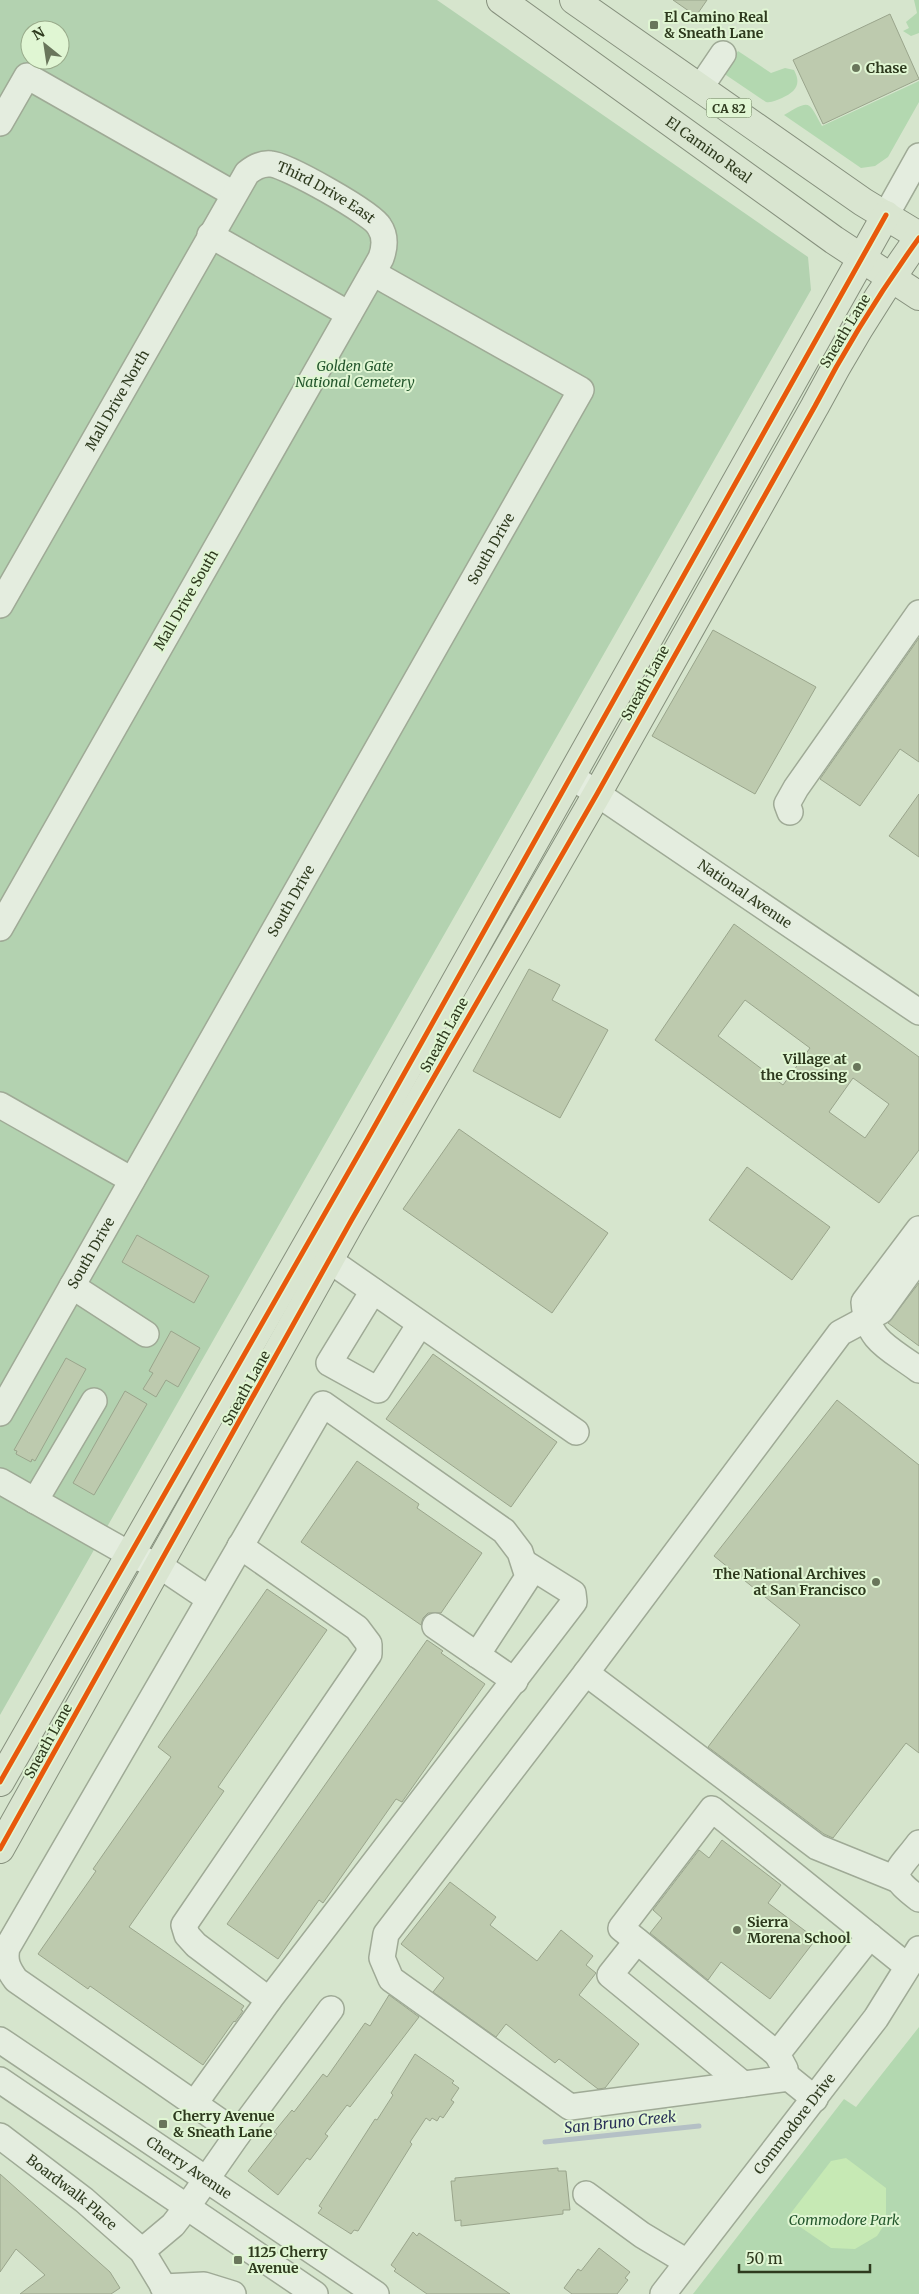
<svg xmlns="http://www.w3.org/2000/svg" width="919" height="2294" viewBox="0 0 919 2294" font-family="Merriweather,serif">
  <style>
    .green { fill: #b3d8b0 }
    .sand { fill: #c6e9b4 }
    .cemetery { fill: #b3d2b0; fill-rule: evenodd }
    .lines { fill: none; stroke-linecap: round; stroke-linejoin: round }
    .stream { stroke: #b4c0c5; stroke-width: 5 }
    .building { fill: #bdcaae; stroke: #9aa58c; fill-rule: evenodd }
    .minor-casing { stroke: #9faa96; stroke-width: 28 }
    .major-casing { stroke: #86907d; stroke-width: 30 }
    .minor { stroke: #e4eddf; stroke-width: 25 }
    .major { stroke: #d9e5d0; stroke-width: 28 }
    .cycleway-casing { stroke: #e0f6d3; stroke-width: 8 }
    .cycleway { stroke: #e8590c; stroke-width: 5 }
    .poi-dot { fill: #69765b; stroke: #e0f6d3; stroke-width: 2 }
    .labels { text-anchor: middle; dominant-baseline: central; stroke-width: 4; stroke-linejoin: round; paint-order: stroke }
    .shield { fill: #e0f6d3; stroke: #637254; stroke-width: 1 }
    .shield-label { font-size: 12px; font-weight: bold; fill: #2e3a1e }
    .poi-label { font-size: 14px; font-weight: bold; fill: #2e3a1e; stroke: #e0f6d3; text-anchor: start }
    .street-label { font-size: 14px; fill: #2e3a1e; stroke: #e0f6d3 }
    .park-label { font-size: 14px; font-style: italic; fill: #24572d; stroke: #e0f6d3 }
    .water-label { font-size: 15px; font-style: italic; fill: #2c335a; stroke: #e0f6d3 }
  </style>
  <rect width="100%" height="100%" fill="#d6e5cd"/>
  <path class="green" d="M 914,0 L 919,0 L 919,33 L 911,36 L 903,31 L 909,28 L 906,22 L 917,13 Z
    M 738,51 L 771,73 L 785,68 L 794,70 C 802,85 795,92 782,98 C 776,100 772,103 766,102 L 723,73 Z
    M 919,81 L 919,102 L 888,157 L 875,166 L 861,168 L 784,115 C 811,99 808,101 822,126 Z
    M 919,2027 L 919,2294 L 693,2294 L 844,2099 L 856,2107 Z"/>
  <path class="sand" d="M 846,2158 L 886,2188 L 886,2222 L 877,2236 L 855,2249 L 831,2248 L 787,2218 L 831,2161 Z"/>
  <path class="cemetery" d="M 0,0 L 437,0 L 808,257 L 811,290 L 0,1715 ZM 30,30 L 60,30 L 60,60 L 30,60 Z"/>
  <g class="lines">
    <path class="stream" d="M 545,2142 L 699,2126"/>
  </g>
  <path class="building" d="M 673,0 L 707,0 L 696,16 Z
    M 890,14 L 919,79 L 823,124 L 793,60 Z
    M 713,630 L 816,687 L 755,794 L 652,736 Z
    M 919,638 L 919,762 L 900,749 L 860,806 L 820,779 Z
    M 919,794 L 919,857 L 889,836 Z
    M 734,924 L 919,1057 L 919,1150 L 879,1203 L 655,1040 ZM 745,1000 L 810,1048 L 783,1085 L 718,1036 ZM 853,1078 L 889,1104 L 865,1138 L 829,1112 Z
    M 529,969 L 560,985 L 552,1000 L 608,1030 L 560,1118 L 473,1071 Z
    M 459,1129 L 608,1233 L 552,1313 L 403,1209 Z
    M 747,1167 L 830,1227 L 792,1280 L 709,1220 Z
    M 137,1235 L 209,1276 L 194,1303 L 122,1262 Z
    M 919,1283 L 919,1346 L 888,1323 Z
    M 171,1331 L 200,1348 L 178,1387 L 166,1380 L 156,1397 L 143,1389 L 153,1373 L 149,1371 Z
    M 433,1354 L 557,1442 L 511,1507 L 386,1419 Z
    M 66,1358 L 86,1369 L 35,1461 L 32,1459 L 31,1462 L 16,1454 L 17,1451 L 14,1450 Z
    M 125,1391 L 147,1404 L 94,1495 L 73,1483 Z
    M 837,1400 L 919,1465 L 919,1753 L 906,1743 L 833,1838 L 824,1834 L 708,1747 L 800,1625 L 714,1556 Z
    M 357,1461 L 419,1504 L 417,1508 L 482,1553 L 441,1613 L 428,1613 L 423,1618 L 421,1625 L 301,1542 Z
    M 267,1589 L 327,1630 L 218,1787 L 224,1791 L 129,1927 L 244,2006 L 241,2010 L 243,2011 L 235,2022 L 234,2021 L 203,2065 L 90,1986 L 88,1989 L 38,1954 L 96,1871 L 93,1869 L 171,1757 L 158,1747 Z
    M 427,1640 L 443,1651 L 441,1653 L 485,1684 L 402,1802 L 396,1799 L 323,1903 L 319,1900 L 278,1959 L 227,1924 Z
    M 722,1840 L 781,1885 L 768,1903 L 816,1939 L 770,1999 L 721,1962 L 708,1980 L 650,1933 L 662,1918 L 653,1910 L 699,1850 L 709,1858 Z
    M 450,1882 L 496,1917 L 490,1925 L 537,1961 L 561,1930 L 593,1956 L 586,1965 L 596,1973 L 579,1995 L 639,2044 L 605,2088 L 598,2089 L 559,2059 L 555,2063 L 506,2024 L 496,2037 L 433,1992 L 444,1978 L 401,1944 Z
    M 389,1995 L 419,2017 L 350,2107 L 347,2105 L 325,2134 L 328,2136 L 310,2160 L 307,2158 L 278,2195 L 248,2171 L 277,2134 L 274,2132 L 292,2110 L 294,2112 L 323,2074 L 327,2077 L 365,2023 L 370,2026 Z
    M 415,2054 L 454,2081 L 452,2083 L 459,2088 L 451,2100 L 454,2102 L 443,2118 L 440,2116 L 437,2121 L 432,2118 L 430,2121 L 426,2118 L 410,2142 L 412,2144 L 358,2231 L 354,2230 L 351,2234 L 318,2213 L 322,2208 L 319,2206 L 375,2119 L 377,2120 L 393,2095 L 391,2093 Z
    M 558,2168 L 558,2171 L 566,2171 L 570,2210 L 563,2210 L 563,2214 L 461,2226 L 461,2220 L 455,2221 L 451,2181 L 455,2181 L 455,2178 Z
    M 0,2174 L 110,2272 L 120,2288 L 111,2294 L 20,2294 L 45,2275 L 16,2249 L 0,2272 Z
    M 413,2232 L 417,2236 L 419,2233 L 510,2294 L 427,2294 L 394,2271 L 396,2269 L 391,2265 Z
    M 599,2248 L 630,2272 L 625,2278 L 628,2280 L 617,2294 L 572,2294 L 564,2288 L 578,2269 L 581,2271 Z"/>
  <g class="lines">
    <defs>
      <g id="minor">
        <path d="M 700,88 L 723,54"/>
        <path d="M 0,123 L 27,76 L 234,194"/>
        <path d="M 886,215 L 919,156"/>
        <path d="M 210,235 L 349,314"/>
        <path id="s1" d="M 0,605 L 247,173 C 254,167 261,163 271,164 C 286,165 372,213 379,226 C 386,236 385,247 381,258 L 0,928"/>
        <path id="s2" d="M 571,776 L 919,1012"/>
        <path d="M 790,812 L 787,804 L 796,788 L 919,613"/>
        <path d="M 0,1105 L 132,1180"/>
        <path d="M 919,1229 L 864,1302 C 867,1342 890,1348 919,1370"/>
        <path d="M 329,1260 L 576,1432"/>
        <path d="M 72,1286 L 146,1334"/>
        <path d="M 373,1291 L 329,1363 L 378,1390 L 420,1324"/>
        <path id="s3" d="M 0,1413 L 581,390 L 373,273"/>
        <path d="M 0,1481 L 129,1554 L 160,1566 L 209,1599"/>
        <path d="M 35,1501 L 94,1401"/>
        <path d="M 240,1546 L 357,1628 L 369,1644 L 369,1654 L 184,1925 L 187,1935 L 196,1945 L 269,2000"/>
        <path d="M 435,1626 L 515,1681"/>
        <path d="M 586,1673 L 817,1847 L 896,1879"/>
        <path d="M 919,1843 C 896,1874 885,1873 919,1899"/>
        <path d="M 637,1941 L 610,1975 L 743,2084"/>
        <path id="s4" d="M 0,2040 L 376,2294"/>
        <path d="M 777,2054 L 621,1928 L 712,1809 L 907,1966"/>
        <path d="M 785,2069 L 777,2054 L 870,1936"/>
        <path d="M 0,2080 L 315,2294"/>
        <path d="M 815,2099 L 789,2078 L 570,2107 L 391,1979 L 382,1958 L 386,1934 L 586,1673 L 840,1333 L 881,1311 L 919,1258"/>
        <path d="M 195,2103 L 269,2000 L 574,1602 L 573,1593 L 525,1563"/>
        <path d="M 238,2134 L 16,1980 C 8,1969 4,1961 7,1948 L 323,1404 L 504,1531 L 520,1552 L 528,1577 L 477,1655"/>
        <path id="s5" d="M 0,2136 L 84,2200 L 142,2251 L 168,2294"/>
        <path d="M 586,2194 L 642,2235 L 687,2262"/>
        <path d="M 142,2251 L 173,2225 L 187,2207 L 238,2134 L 331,2009"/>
        <path d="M 163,2287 L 204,2285 L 233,2294"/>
        <path id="s6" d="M 663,2294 L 876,2018 L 919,1949"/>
      </g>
      <g id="major">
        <path id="s7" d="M 501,0 L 834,240 L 919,296"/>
        <path d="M 574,0 L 863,202 L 919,236"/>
        <path d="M 0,1782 L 368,1138 L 886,215"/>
        <path d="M 0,1849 L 351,1221 L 597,794 L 815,406 C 846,347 880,292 919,238"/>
      </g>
    </defs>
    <use href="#minor" class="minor-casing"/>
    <use href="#major" class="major-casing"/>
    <use href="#minor" class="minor"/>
    <use href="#major" class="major"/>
    <defs>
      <path id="cycleway" d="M 0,1782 L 368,1138 L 886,215
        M 0,1849 L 351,1221 L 597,794 L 815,406 C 846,347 880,292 919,238"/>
    </defs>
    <use href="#cycleway" class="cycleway-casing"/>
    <use href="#cycleway" class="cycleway"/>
  </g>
  <g class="poi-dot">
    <rect x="649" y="20" width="10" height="10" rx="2.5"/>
    <circle cx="856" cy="68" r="5"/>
    <circle cx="857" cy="1067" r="5"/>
    <circle cx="876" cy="1582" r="5"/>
    <circle cx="737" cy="1930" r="5"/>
    <rect x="158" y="2119" width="10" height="10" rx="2.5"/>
    <rect x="233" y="2255" width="10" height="10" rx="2.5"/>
  </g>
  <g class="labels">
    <rect class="shield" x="706.5" y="98.5" width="45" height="19" rx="4"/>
    <g class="shield-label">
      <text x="729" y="108">CA 82</text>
    </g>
    <g class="poi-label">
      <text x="664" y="17">El Camino Real<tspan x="664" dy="16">&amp; Sneath Lane</tspan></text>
      <text x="866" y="68">Chase</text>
      <text x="847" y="1059" text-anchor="end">Village at<tspan x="847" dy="16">the Crossing</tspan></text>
      <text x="866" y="1574" text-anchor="end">The National Archives<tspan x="866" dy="16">at San Francisco</tspan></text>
      <text x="747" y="1922">Sierra<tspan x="747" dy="16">Morena School</tspan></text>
      <text x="173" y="2116">Cherry Avenue<tspan x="173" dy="16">&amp; Sneath Lane</tspan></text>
      <text x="248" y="2252">1125 Cherry<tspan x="248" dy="16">Avenue</tspan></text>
    </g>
    <g class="street-label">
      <text stroke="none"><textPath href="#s7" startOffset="256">El Camino Real</textPath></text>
      <text stroke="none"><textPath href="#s1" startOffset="586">Third Drive East</textPath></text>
      <text transform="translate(845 331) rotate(-59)">Sneath Lane</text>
      <text stroke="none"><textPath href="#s1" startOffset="236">Mall Drive North</textPath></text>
      <text stroke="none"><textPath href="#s3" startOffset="994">South Drive</textPath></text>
      <text transform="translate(186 600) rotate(-60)">Mall Drive South</text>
      <text transform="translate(645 683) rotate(-61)">Sneath Lane</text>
      <text stroke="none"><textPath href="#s2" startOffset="210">National Avenue</textPath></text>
      <text stroke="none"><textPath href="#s3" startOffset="589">South Drive</textPath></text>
      <text transform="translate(444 1035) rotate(-61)">Sneath Lane</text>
      <text stroke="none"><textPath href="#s3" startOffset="184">South Drive</textPath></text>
      <text transform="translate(246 1388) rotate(-61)">Sneath Lane</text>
      <text transform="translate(48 1741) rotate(-61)">Sneath Lane</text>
      <text stroke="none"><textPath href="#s6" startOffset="215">Commodore Drive</textPath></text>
      <text stroke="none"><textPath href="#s4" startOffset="228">Cherry Avenue</textPath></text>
      <text stroke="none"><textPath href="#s5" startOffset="91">Boardwalk Place</textPath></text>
    </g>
    <g class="park-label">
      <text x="355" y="366">Golden Gate<tspan x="355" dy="16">National Cemetery</tspan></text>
      <text x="844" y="2220">Commodore Park</text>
    </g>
    <g class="water-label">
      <text transform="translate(620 2122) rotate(-6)">San Bruno Creek</text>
    </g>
  </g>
  <g transform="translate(45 45) rotate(330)"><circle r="24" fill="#e0f6d3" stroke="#99ab8b"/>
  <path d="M0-4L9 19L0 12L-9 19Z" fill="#69765b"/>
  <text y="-8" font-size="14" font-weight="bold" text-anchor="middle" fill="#2e3a1e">N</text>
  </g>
  <path d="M739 2264v8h131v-8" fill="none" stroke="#2e3a1e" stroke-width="2.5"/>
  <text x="746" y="2264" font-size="15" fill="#2e3a1e" stroke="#e0f6d3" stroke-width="4" paint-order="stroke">50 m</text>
</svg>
